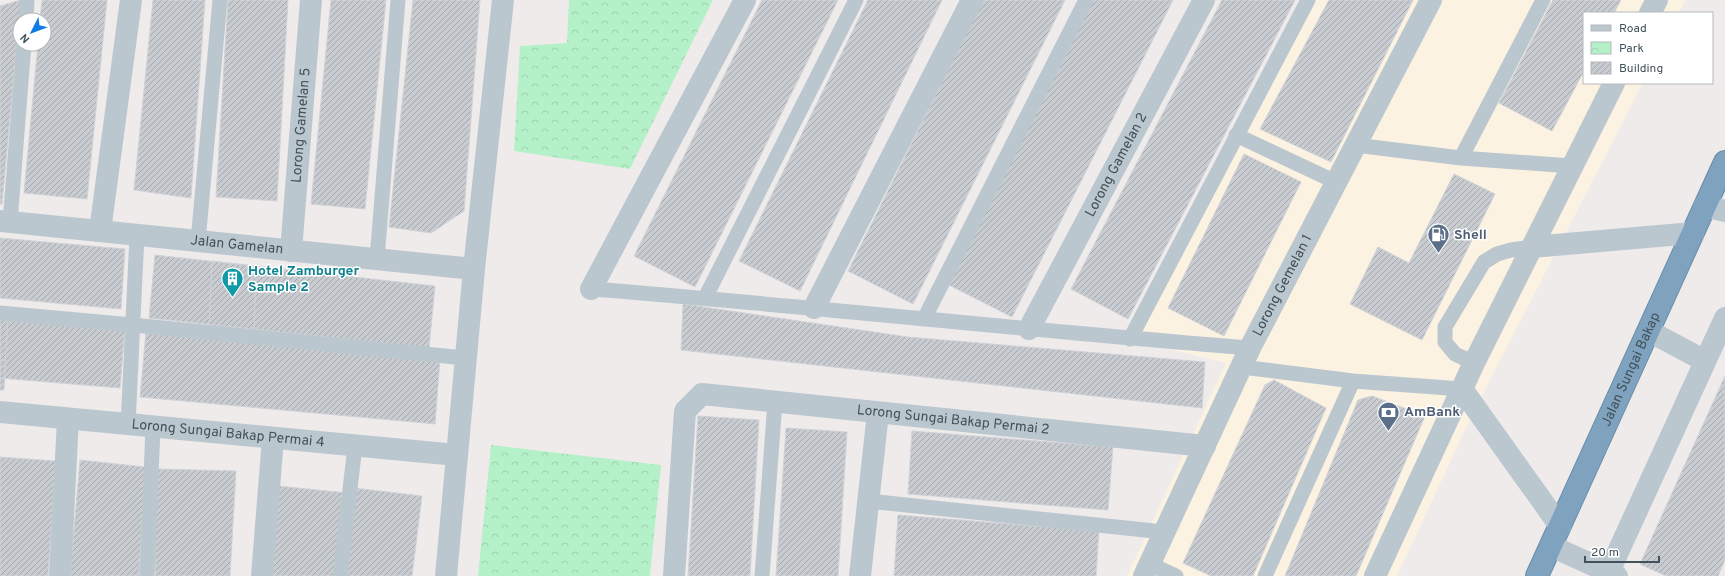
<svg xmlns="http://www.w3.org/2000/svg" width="1725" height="576" viewBox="0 0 1725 576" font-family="Overpass,sans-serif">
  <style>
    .commercial { fill: #fcf2e1 }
    .park { fill: url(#park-crowns) }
    .building { fill: url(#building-hatch); stroke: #cfd2d8 }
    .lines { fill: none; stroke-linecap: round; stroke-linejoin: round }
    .highway-casing { stroke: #6a8eaa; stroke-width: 24 }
    .lane { stroke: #bbc7cf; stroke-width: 15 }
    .street { stroke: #bbc7cf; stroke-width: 22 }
    .highway { stroke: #7fa3be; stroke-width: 22 }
    .labels { text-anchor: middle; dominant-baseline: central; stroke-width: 3; stroke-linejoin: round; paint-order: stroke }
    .street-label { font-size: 14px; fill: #43515a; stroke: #fff }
    .service-label { font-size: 14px; font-weight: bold; fill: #4e5e75; stroke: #fff; text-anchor: start }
    .culture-label { font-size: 14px; font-weight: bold; fill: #0d838f; stroke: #fff; text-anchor: start }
  </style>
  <defs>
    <pattern id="park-crowns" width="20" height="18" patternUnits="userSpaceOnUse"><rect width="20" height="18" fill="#b5f1c8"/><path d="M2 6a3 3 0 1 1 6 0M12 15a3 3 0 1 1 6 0" fill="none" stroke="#9dd0ae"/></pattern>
    <pattern id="building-hatch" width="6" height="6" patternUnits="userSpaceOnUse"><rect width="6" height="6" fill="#c8ccd1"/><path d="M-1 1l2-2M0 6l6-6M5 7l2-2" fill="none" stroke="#a4a8ad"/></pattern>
  </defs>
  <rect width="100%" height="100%" fill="#efebeb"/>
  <path class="commercial" d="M 1314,0 L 1685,0 L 1679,13 L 1584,13 L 1584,83 L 1643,83 L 1473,413 L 1397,576 L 1127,576 L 1226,363 L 1130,339 Z"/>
  <path class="park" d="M 569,0 L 713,0 L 630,169 L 514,151 L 520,46 L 567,43 Z
    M 491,445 L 661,465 L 650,576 L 478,576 Z"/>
  <path class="building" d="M 21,0 L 2,204 L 0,204 L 0,6 Z
    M 42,0 L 107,0 L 87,199 L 24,193 L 38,44 L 44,44 L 44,20 L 40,20 Z
    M 153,0 L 205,0 L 191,198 L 134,190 Z
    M 228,0 L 288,0 L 277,201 L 216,197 Z
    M 331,0 L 386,0 L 365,209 L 311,204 Z
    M 413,0 L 480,0 L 464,211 L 431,233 L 389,227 Z
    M 762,0 L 838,0 L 695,287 L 634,256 Z
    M 868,0 L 942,0 L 800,291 L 739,261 Z
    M 983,0 L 1065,0 L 913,304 L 848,271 Z
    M 1089,0 L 1173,0 L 1012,317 L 945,283 Z
    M 1222,0 L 1295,0 L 1128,319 L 1071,289 Z
    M 1329,0 L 1413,0 L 1331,162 L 1260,129 Z
    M 1553,0 L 1621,0 L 1614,13 L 1584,13 L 1584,71 L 1552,131 L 1499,103 Z
    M 1244,154 L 1301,182 L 1224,336 L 1168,308 Z
    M 1454,174 L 1495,194 L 1422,340 L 1350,304 L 1378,247 L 1409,263 Z
    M 0,238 L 125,249 L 121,309 L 0,298 Z
    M 155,255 L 435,286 L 429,348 L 149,318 Z
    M 212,261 L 256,266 L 254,337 L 209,332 Z
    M 683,304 L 908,337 L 1205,362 L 1202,408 L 681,350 Z
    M 0,313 L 8,314 L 4,390 L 0,390 Z
    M 0,315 L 125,326 L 120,388 L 0,378 Z
    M 146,332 L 440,360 L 435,424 L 140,397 Z
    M 1725,376 L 1725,560 L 1718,576 L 1666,576 L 1640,564 Z
    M 1274,380 L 1326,408 L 1253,576 L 1211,576 L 1183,563 L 1265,385 Z
    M 1372,396 L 1425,416 L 1356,576 L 1285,576 L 1358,400 Z
    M 698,416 L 759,420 L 750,576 L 688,576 Z
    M 786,428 L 847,432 L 838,576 L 776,576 Z
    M 912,431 L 1113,447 L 1108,510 L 908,494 Z
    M 0,457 L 56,461 L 48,576 L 0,576 Z
    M 80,460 L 145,467 L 139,576 L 70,576 Z
    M 156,469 L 236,471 L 230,576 L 155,576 Z
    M 278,486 L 347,493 L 336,576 L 269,576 Z
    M 354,488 L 422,496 L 412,576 L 344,576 Z
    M 898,515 L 1099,531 L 1096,576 L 894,576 Z"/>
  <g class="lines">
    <defs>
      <g id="highway">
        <path id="s7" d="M 1537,576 L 1725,162"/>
      </g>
    </defs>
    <use href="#highway" class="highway-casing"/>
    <path class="lane" d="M 26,20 L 27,0
      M 1236,135 L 1336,182
      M 1355,145 L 1461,158 L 1572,166
      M 1461,158 L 1543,0
      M 10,222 L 24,44
      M 198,241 L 220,0
      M 377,259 L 398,0
      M 591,289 C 811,306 1030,331 1250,348
      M 705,298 L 856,0
      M 0,313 L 133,325 L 465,358
      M 924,319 L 1086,0
      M 1130,339 L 1308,0
      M 1474,363 L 1455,354 L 1445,342 L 1445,327 L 1484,262 L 1497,254 L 1511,250 L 1532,247
      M 1242,367 L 1353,381 L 1462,389
      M 128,425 L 137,235
      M 868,501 L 1164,532
      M 1150,564 L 1176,576
      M 147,576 L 153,427
      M 340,576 L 355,446
      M 762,576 L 775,402
      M 1265,576 L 1353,381"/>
    <g class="street">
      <path d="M 1650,13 L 1657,0"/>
      <path d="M 1705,206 L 1725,211"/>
      <path id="s1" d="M 0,221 L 474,269"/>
      <path d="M 100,231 L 131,0"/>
      <path d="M 1532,247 L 1693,233"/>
      <path id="s2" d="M 291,251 L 311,0"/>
      <path d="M 591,289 L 745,0"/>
      <path d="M 814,308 L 972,0"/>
      <path id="s3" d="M 1029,329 L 1204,0"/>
      <path d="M 1649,331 L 1705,361"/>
      <path d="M 1462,389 L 1560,526"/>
      <path id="s4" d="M 0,412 L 457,455"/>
      <path d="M 1551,546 L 1617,576"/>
      <path d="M 60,576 L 68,419"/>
      <path d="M 262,576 L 273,438"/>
      <path d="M 446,576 L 474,269 L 503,0"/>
      <path id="s5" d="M 674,576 L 685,411 L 702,394 L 1205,446"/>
      <path d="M 860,576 L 878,413"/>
      <path id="s6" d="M 1144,576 L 1250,348 L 1431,0"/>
      <path d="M 1375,576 L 1474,363 L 1614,83"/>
      <path d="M 1607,576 L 1725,318"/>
    </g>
    <use href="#highway" class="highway"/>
  </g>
  <defs>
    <symbol id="fuel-pin" viewBox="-11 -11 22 30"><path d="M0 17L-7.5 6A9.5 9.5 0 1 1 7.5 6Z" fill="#5c6f8a" stroke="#fff"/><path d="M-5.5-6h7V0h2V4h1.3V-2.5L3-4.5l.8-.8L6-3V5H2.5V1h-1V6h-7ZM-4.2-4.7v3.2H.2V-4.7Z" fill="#fff"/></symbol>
    <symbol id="building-pin" viewBox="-11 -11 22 30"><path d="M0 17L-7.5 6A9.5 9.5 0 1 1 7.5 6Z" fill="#0f9aa8" stroke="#fff"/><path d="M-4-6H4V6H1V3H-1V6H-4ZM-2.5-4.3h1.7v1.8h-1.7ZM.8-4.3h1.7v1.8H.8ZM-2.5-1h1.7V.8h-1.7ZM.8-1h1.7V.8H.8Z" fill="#fff"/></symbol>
    <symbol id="bank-pin" viewBox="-11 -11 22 30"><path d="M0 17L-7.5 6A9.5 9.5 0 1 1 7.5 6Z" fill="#5c6f8a" stroke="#fff"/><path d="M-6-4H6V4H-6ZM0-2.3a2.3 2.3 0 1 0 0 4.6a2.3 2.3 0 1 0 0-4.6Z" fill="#fff"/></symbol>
  </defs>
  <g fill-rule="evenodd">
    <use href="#fuel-pin" x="1426" y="222" width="25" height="34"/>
    <use href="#building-pin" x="220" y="266" width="25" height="34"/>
    <use href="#bank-pin" x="1376" y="400" width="25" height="34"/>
  </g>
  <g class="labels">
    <g class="street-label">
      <text stroke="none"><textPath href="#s2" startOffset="126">Lorong Gamelan 5</textPath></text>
      <text stroke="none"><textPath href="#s3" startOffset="186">Lorong Gamelan 2</textPath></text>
      <text stroke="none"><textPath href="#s1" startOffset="238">Jalan Gamelan</textPath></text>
      <text stroke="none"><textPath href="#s6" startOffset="322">Lorong Gemelan 1</textPath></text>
      <text stroke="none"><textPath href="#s7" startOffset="227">Jalan Sungai Bakap</textPath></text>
      <text stroke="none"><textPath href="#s5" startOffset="442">Lorong Sungai Bakap Permai 2</textPath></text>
      <text stroke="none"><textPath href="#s4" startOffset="229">Lorong Sungai Bakap Permai 4</textPath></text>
    </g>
    <g class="service-label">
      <text x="1454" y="235">Shell</text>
      <text x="1404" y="412">AmBank</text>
    </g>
    <g class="culture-label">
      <text x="248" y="271">Hotel Zamburger<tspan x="248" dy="16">Sample 2</tspan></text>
    </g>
  </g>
  <rect x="1583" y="12" width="130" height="72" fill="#ffffff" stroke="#b4b9bd"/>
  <rect x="1591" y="25" width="20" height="6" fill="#bbc7cf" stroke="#b4b9bd"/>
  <text x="1619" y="32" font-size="12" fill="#43515a">Road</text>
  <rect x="1591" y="42" width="20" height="12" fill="url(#park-crowns)" stroke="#b4b9bd"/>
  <text x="1619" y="52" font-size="12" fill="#43515a">Park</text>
  <rect x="1591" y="62" width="20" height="12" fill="url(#building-hatch)" stroke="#b4b9bd"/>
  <text x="1619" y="72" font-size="12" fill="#43515a">Building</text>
  <g transform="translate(32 32) rotate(228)"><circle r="19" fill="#ffffff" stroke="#b4b9bd"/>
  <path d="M0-3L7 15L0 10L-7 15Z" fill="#0e7ce6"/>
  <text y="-6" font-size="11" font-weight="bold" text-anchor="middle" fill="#43515a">N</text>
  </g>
  <path d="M1585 556v6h74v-6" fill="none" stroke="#43515a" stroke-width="2"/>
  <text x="1591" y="556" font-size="12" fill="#43515a" stroke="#ffffff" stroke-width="3" paint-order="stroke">20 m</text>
</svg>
